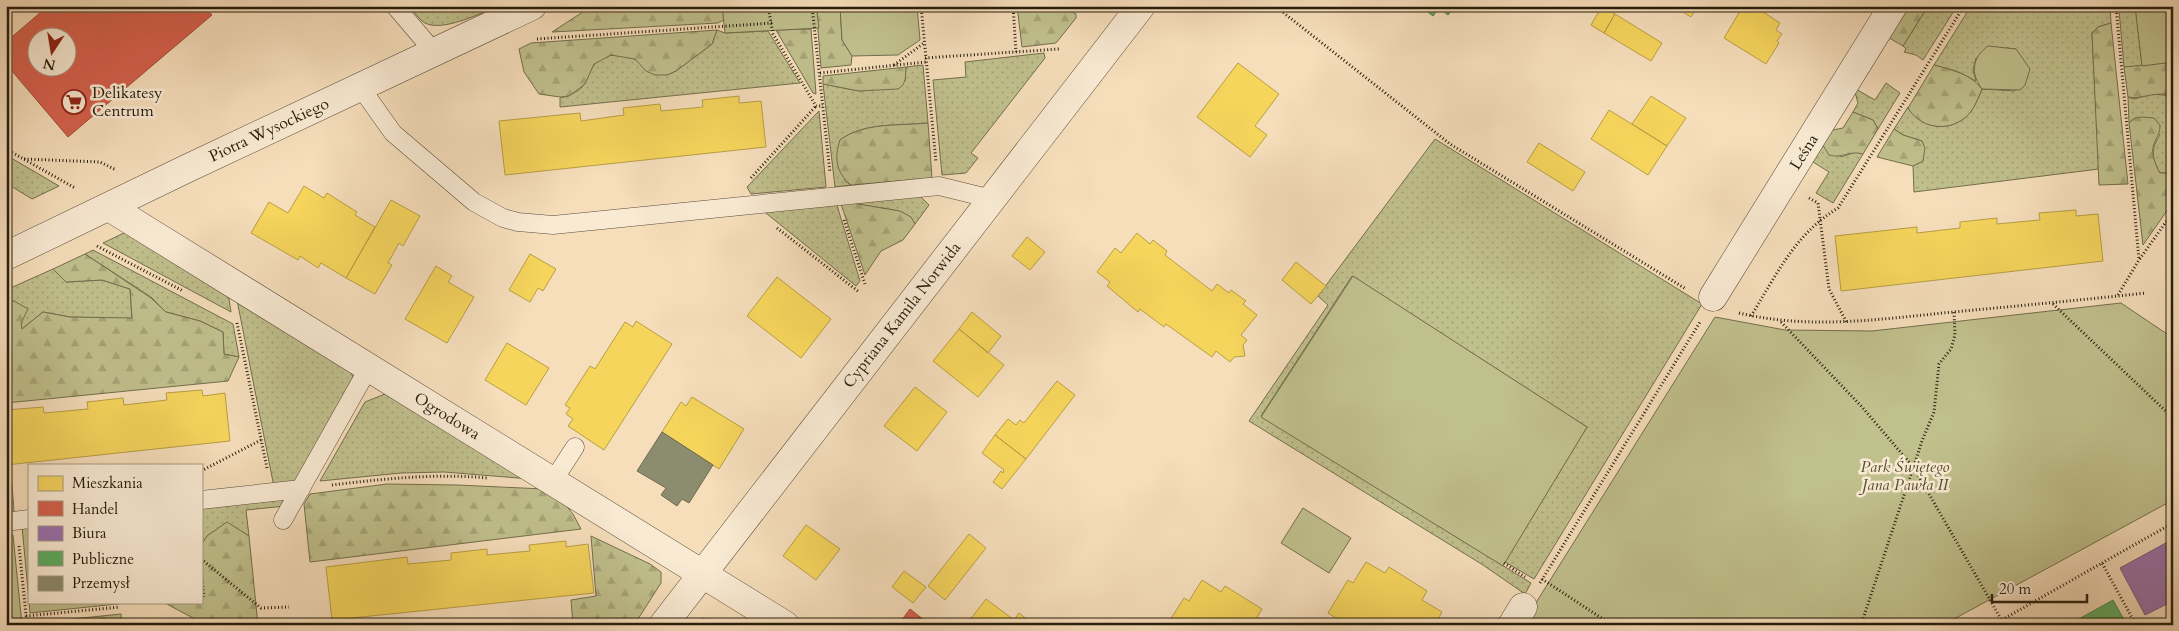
<svg xmlns="http://www.w3.org/2000/svg" width="2179" height="631" viewBox="0 0 2179 631" font-family="Cardo,serif">
  <style>
    .grass { fill: url(#grass-dots); stroke: #736e4d }
    .forest { fill: url(#forest-firs); stroke: #736e4d }
    .green { fill: #c0c08d; stroke: #736e4d }
    .homes { fill: #f6d55c; stroke: #b89e44 }
    .shops { fill: #d6604d; stroke: #a14c3a; fill-rule: evenodd }
    .offices { fill: #9970ab; stroke: #76577c }
    .public { fill: #5aae61; stroke: #4a8248 }
    .industry { fill: #8c8c6e; stroke: #6d6a51 }
    .lines { fill: none; stroke-linecap: round; stroke-linejoin: round }
    .service-casing { stroke: #5a4c38; stroke-width: 19 }
    .minor-casing { stroke: #5a4c38; stroke-width: 29 }
    .path { stroke: #261c0d; stroke-width: 3; stroke-dasharray: 1 2.5; stroke-linecap: butt }
    .service { stroke: #f9ead3; stroke-width: 18 }
    .minor { stroke: #f9ead3; stroke-width: 28 }
    .labels { text-anchor: middle; dominant-baseline: central; stroke-width: 5; stroke-linejoin: round; paint-order: stroke }
    .poi-label { font-size: 16px; fill: #261c0d; stroke: #f9ead3; text-anchor: start }
    .street-label { font-size: 16px; fill: #261c0d; stroke: #f9ead3 }
    .park-label { font-size: 16px; font-style: italic; fill: #544d33; stroke: #f9ead3 }
  </style>
  <defs>
    <pattern id="grass-dots" width="8" height="8" patternUnits="userSpaceOnUse" patternTransform="scale(1.25)"><rect width="8" height="8" fill="#c0c08d"/><path d="M2 2h.1M6 6h.1" fill="none" stroke="#a5a478" stroke-width="1.8" stroke-linecap="round"/></pattern>
    <pattern id="forest-firs" width="22" height="20" patternUnits="userSpaceOnUse" patternTransform="scale(1.25)"><rect width="22" height="20" fill="#c0c08d"/><path d="M5 1l3.5 6h-7zM16 11l3.5 6h-7z" fill="#a5a478"/></pattern>
  </defs>
  <rect width="100%" height="100%" fill="#f6debb"/>
  <filter id="stains"><feTurbulence type="fractalNoise" baseFrequency=".004" numOctaves="4"/><feColorMatrix values="0 0 0 0 .2 0 0 0 0 .09 0 0 0 0 .02 0 0 0 .5 -.17"/></filter>
  <radialGradient id="worn" r=".72"><stop offset=".6" stop-color="#630" stop-opacity="0"/><stop offset="1" stop-color="#630" stop-opacity=".3"/></radialGradient>
  <path class="grass" d="M 409,6 L 497,6 C 480,14 442,32 425,23 C 419,20 414,11 409,6 Z
    M 1928,6 L 1957,6 L 1923,60 L 1916,55 L 1904,52 L 1906,49 L 1903,46 Z
    M 1971,6 L 2110,6 L 2111,23 L 2098,27 L 2092,33 L 2099,169 L 1914,192 L 1913,166 L 1923,161 L 1922,141 L 1903,135 L 1894,129 L 1908,107 C 1920,128 1947,133 1966,117 C 1974,110 1978,98 1982,89 L 2015,91 L 2016,49 L 2006,48 L 1976,58 L 1973,70 L 1976,81 L 1956,71 L 1934,65 Z
    M 2136,8 L 2142,66 L 2124,67 L 2119,10 Z
    M 717,30 L 725,33 L 768,31 L 800,83 L 560,107 L 560,98 C 569,96 581,91 585,83 C 588,77 590,70 594,65 C 612,42 647,65 667,75 L 676,71 L 712,44 Z
    M 1044,53 L 1045,58 L 971,153 L 978,158 L 966,173 L 942,175 L 933,80 L 966,77 L 965,62 Z
    M 923,65 L 928,123 C 899,126 864,122 840,140 L 845,181 L 851,185 L 835,187 L 823,84 L 859,91 L 879,89 L 905,81 L 906,67 Z
    M 1886,83 L 1900,93 L 1878,129 L 1873,120 L 1853,112 L 1858,103 L 1854,88 L 1875,100 Z
    M 2152,94 L 2173,96 L 2173,169 L 2168,173 L 2160,173 C 2151,159 2151,148 2160,135 L 2135,118 L 2129,123 L 2128,97 L 2134,99 Z
    M 819,111 L 826,187 L 751,194 L 747,187 Z
    M 1435,139 L 1702,304 L 1534,579 L 1505,562 L 1587,427 L 1352,276 L 1261,416 L 1531,583 L 1525,594 L 1483,565 L 1249,421 L 1328,305 L 1318,296 Z
    M 1821,142 L 1841,157 L 1856,152 L 1863,154 L 1833,203 L 1816,193 L 1829,172 L 1810,160 Z
    M 6,155 L 59,186 L 32,199 L 6,183 Z
    M 919,195 L 929,205 L 915,224 C 905,205 874,210 856,203 Z
    M 836,202 L 860,281 L 856,286 L 761,209 Z
    M 126,232 L 228,293 L 231,312 L 103,243 Z
    M 93,250 L 233,324 L 239,357 L 224,354 L 223,332 L 200,321 L 166,312 L 151,297 L 85,254 Z
    M 53,269 L 66,282 L 102,280 L 130,289 L 132,319 L 70,317 L 43,312 L 22,329 L 14,301 L 6,303 L 6,290 Z
    M 237,300 L 350,371 L 353,377 L 294,485 L 274,487 Z
    M 390,392 L 531,479 L 444,472 L 401,473 L 320,481 L 365,402 Z
    M 6,471 L 11,471 L 14,511 L 6,512 Z
    M 285,495 L 286,506 L 246,510 L 249,536 L 227,523 L 207,536 L 203,543 L 201,506 Z"/>
  <path class="forest" d="M 592,6 L 722,6 L 724,20 L 718,23 L 552,32 Z
    M 816,6 L 840,6 L 842,40 L 852,56 L 851,65 L 821,68 Z
    M 1017,6 C 1036,6 1060,4 1076,14 L 1076,18 L 1056,43 L 1022,47 Z
    M 1904,6 L 1928,6 L 1903,46 L 1886,36 Z
    M 2111,23 L 2128,184 L 2099,185 L 2092,33 L 2098,27 Z
    M 811,29 L 816,94 L 813,93 L 776,30 Z
    M 717,30 L 712,44 L 676,71 L 667,75 L 655,75 L 646,71 L 635,59 L 611,55 L 594,64 L 585,84 L 569,96 L 560,97 L 539,94 L 524,72 L 519,49 L 531,43 Z
    M 2173,62 L 2173,96 C 2156,90 2142,100 2128,97 L 2124,67 Z
    M 1934,65 C 1952,70 1971,74 1982,89 C 1978,98 1974,110 1966,117 C 1947,133 1920,128 1908,108 Z
    M 906,67 C 905,76 907,84 898,89 L 859,91 L 823,84 L 823,76 Z
    M 1853,112 L 1873,120 L 1878,129 L 1863,154 C 1850,150 1841,159 1829,155 L 1821,142 L 1827,131 L 1843,128 Z
    M 2141,117 L 2154,118 L 2160,125 C 2160,134 2157,136 2154,144 C 2150,152 2156,166 2160,173 L 2167,173 L 2173,169 L 2173,202 L 2143,245 L 2129,123 L 2135,118 Z
    M 928,123 L 932,178 L 851,185 C 836,173 834,157 840,140 C 864,122 899,126 928,123 Z
    M 1894,129 L 1903,135 L 1922,141 L 1925,148 L 1923,161 L 1913,166 L 1877,157 Z
    M 840,201 L 900,211 L 911,217 L 915,224 L 903,240 L 881,251 L 865,275 Z
    M 85,254 L 151,298 L 166,312 L 200,321 L 223,332 L 224,354 L 239,357 L 228,381 L 6,403 L 6,303 L 14,301 L 28,309 L 21,323 L 22,329 L 43,312 L 70,317 L 132,318 L 130,289 L 102,280 L 66,282 L 53,269 Z
    M 387,484 L 457,485 L 544,489 L 559,497 L 573,514 L 581,529 L 310,562 L 304,504 L 310,494 Z
    M 227,522 L 249,536 L 258,625 L 201,625 L 193,618 L 163,602 L 201,602 L 201,545 L 207,536 Z
    M 591,536 L 650,564 L 661,572 L 661,583 L 638,619 L 622,625 L 573,625 L 571,600 L 596,596 Z
    M 121,614 L 122,625 L 33,623 Z"/>
  <path class="green" d="M 722,6 L 816,6 L 819,28 L 725,33 Z
    M 840,6 L 917,6 L 920,40 L 898,55 L 852,56 L 842,40 Z
    M 2135,6 L 2173,6 L 2173,62 L 2142,66 Z
    M 1988,46 L 2016,49 L 2030,69 L 2025,85 L 2020,90 L 1982,89 C 1970,73 1972,58 1988,46 Z
    M 1353,276 L 1587,427 L 1503,566 L 1261,417 Z
    M 2121,303 L 2173,338 L 2173,500 L 1943,625 L 1522,625 L 1715,317 L 1785,330 L 1872,331 Z
    M 1303,508 L 1351,538 L 1329,573 L 1281,543 Z
    M 22,526 L 29,526 L 29,602 Z
    M 6,532 L 13,535 L 22,625 L 6,625 Z
    M 29,602 L 137,602 L 30,613 Z"/>
  <path class="homes" d="M 1602,6 L 1615,14 L 1604,33 L 1591,25 Z
    M 1673,6 L 1698,6 L 1691,17 Z
    M 1743,6 L 1754,6 L 1780,23 L 1776,30 L 1782,34 L 1777,41 L 1779,43 L 1766,64 L 1724,38 Z
    M 1615,14 L 1662,43 L 1651,61 L 1604,33 Z
    M 1238,63 L 1279,94 L 1255,126 L 1267,135 L 1250,157 L 1197,117 Z
    M 739,96 L 739,103 L 761,101 L 766,147 L 505,175 L 499,121 L 580,113 L 581,121 L 624,115 L 623,108 L 660,104 L 661,111 L 703,107 L 702,100 Z
    M 1651,96 L 1686,118 L 1667,146 L 1632,124 Z
    M 1609,110 L 1667,146 L 1648,175 L 1591,139 Z
    M 1539,143 L 1585,172 L 1573,191 L 1527,162 Z
    M 304,186 L 324,198 L 327,193 L 357,212 L 355,215 L 375,227 L 346,278 L 321,263 L 318,268 L 300,256 L 298,260 L 251,233 L 269,202 L 288,213 Z
    M 391,200 L 420,216 L 403,246 L 399,243 L 388,263 L 392,265 L 375,294 L 346,278 Z
    M 2076,210 L 2076,216 L 2098,214 L 2103,261 L 1841,291 L 1835,236 L 1917,227 L 1917,233 L 1960,228 L 1960,222 L 1997,218 L 1997,224 L 2040,220 L 2039,213 Z
    M 1137,233 L 1150,244 L 1153,240 L 1167,251 L 1165,255 L 1212,291 L 1217,284 L 1229,293 L 1231,290 L 1246,301 L 1243,304 L 1257,315 L 1241,335 L 1247,340 L 1243,345 L 1245,356 L 1234,357 L 1230,362 L 1216,351 L 1212,357 L 1166,324 L 1164,327 L 1140,309 L 1138,312 L 1107,286 L 1110,282 L 1097,272 L 1115,248 L 1121,253 Z
    M 1027,237 L 1045,252 L 1030,270 L 1012,256 Z
    M 530,254 L 556,269 L 543,291 L 538,288 L 530,302 L 509,290 Z
    M 1296,262 L 1326,286 L 1311,304 L 1282,280 Z
    M 436,266 L 452,276 L 448,282 L 474,297 L 447,343 L 405,319 Z
    M 777,277 L 831,319 L 801,358 L 747,316 Z
    M 972,312 L 1001,336 L 988,353 L 959,329 Z
    M 636,321 L 672,344 L 604,450 L 568,426 L 573,419 L 566,414 L 570,408 L 565,405 L 590,366 L 595,369 L 625,322 L 633,327 Z
    M 959,329 L 1004,365 L 978,397 L 933,361 Z
    M 507,343 L 549,368 L 526,405 L 485,380 Z
    M 1057,381 L 1075,395 L 1026,459 L 995,435 L 1008,419 L 1016,425 L 1020,420 L 1024,423 Z
    M 915,387 L 947,412 L 917,451 L 884,426 Z
    M 202,390 L 203,396 L 225,393 L 230,441 L 6,465 L 6,410 L 43,407 L 44,413 L 88,409 L 87,402 L 123,398 L 124,405 L 167,400 L 166,393 Z
    M 692,397 L 744,429 L 719,469 L 662,432 L 681,402 L 686,406 Z
    M 995,435 L 1026,459 L 1002,489 L 993,482 L 1001,471 L 1003,473 L 1004,470 L 982,453 Z
    M 806,525 L 840,549 L 816,580 L 783,556 Z
    M 969,534 L 986,548 L 945,600 L 928,586 Z
    M 566,541 L 566,547 L 588,544 L 594,593 L 332,620 L 326,567 L 407,557 L 408,564 L 451,560 L 451,553 L 487,549 L 487,555 L 530,551 L 529,545 Z
    M 1366,562 L 1385,573 L 1389,567 L 1427,591 L 1422,600 L 1442,612 L 1435,625 L 1347,625 L 1328,613 L 1348,580 L 1353,583 Z
    M 904,571 L 926,587 L 913,603 L 892,587 Z
    M 1202,580 L 1221,592 L 1225,586 L 1262,609 L 1257,617 L 1270,625 L 1167,625 L 1184,598 L 1189,601 Z
    M 986,599 L 1014,620 L 1019,613 L 1034,625 L 966,625 Z"/>
  <path class="shops" d="M 48,6 L 204,6 L 212,15 L 68,137 L 6,64 L 6,42 ZM 38,38 L 68,38 L 68,68 L 38,68 Z
    M 910,609 L 929,624 L 928,625 L 898,625 Z"/>
  <path class="offices" d="M 2173,539 L 2173,601 L 2145,615 L 2120,568 Z"/>
  <path class="public" d="M 1420,6 L 1456,6 L 1448,15 L 1439,8 L 1433,16 Z
    M 2113,600 L 2127,625 L 2068,625 Z"/>
  <path class="industry" d="M 662,432 L 713,465 L 689,503 L 682,499 L 677,506 L 661,495 L 666,488 L 637,471 Z"/>
  <g class="lines">
    <defs>
      <path id="service" d="M 395,6 L 435,53
        M 361,88 L 393,133 L 474,202 L 503,218 L 518,222 L 553,225 L 939,186 L 992,199
        M 553,481 L 575,447
        M 201,500 L 301,489
        M 283,520 L 369,367
        M 6,522 L 29,519"/>
      <path id="minor" d="M 109,207 L 785,625
        M 6,256 L 186,169 L 532,6
        M 1713,297 L 1893,6
        M 663,625 L 1141,6
        M 1512,625 L 1523,607"/>
    </defs>
    <use href="#service" class="service-casing"/>
    <use href="#minor" class="minor-casing"/>
    <path class="path" d="M 768,6 L 773,34 L 816,106 L 823,106
      M 812,6 L 830,173
      M 921,6 L 936,162
      M 1013,6 L 1016,52
      M 1275,6 L 1450,144 L 1686,289
      M 2116,6 L 2139,260
      M 6,13 L 14,6
      M 537,39 L 772,23
      M 925,58 L 1059,49
      M 894,65 L 924,43
      M 820,73 L 926,62
      M 6,149 L 75,188
      M 24,159 L 100,162 L 116,170
      M 751,178 L 816,106
      M 1809,198 L 1818,203 L 1829,289 L 1847,323
      M 844,220 L 865,284
      M 777,228 L 859,292
      M 97,246 L 183,291
      M 2118,295 L 2139,260 L 2173,212
      M 2053,304 L 2173,418
      M 1739,313 C 1810,330 1881,319 1953,312 C 2017,306 2081,300 2146,293
      M 1751,316 C 1777,274 1795,234 1838,208 L 1964,6
      M 1781,322 L 1862,407 L 1914,468 L 2001,619
      M 237,323 L 267,468
      M 201,471 L 261,440
      M 332,485 C 383,479 436,473 487,478
      M 19,546 L 27,625
      M 201,559 L 261,608 L 289,607
      M 1504,563 L 1525,577
      M 2102,563 L 2173,523
      M 201,572 L 204,597
      M 1542,579 L 1612,625
      M 1540,583 L 1700,322
      M 26,616 L 120,607
      M 703,619 L 711,625
      M 1861,625 L 1922,441 L 1934,412 L 1939,364 L 1951,349 L 1955,335 L 1954,312
      M 1993,625 L 2102,563 L 2136,625"/>
    <use href="#service" class="service"/>
    <use href="#minor" class="minor"/>
  </g>
  <defs>
    <symbol id="supermarket-ring" viewBox="-11 -11 22 22"><circle r="9.5" fill="#f9ead3" stroke="#8f2418" stroke-width="1.5"/><path d="M-6-5.5h2.5l.6 2H6L4.5 2H-2.5L-4.4-4H-6ZM-1.5 3.2a1.3 1.3 0 1 0 .1 0ZM3 3.2a1.3 1.3 0 1 0 .1 0Z" fill="#8f2418"/></symbol>
  </defs>
  <g fill-rule="evenodd">
    <use href="#supermarket-ring" x="60" y="88" width="28" height="28"/>
  </g>
  <g class="labels">
    <g class="poi-label">
      <text x="92" y="93">Delikatesy<tspan x="92" dy="18">Centrum</tspan></text>
    </g>
    <g class="street-label">
      <text transform="translate(269 130) rotate(-25)">Piotra Wysockiego</text>
      <text transform="translate(1804 152) rotate(-58)">Leśna</text>
      <text transform="translate(902 315) rotate(-52)">Cypriana Kamila Norwida</text>
      <text transform="translate(447 416) rotate(32)">Ogrodowa</text>
    </g>
    <g class="park-label">
      <text x="1905" y="467">Park Świętego<tspan x="1905" dy="18">Jana Pawła II</tspan></text>
    </g>
  </g>
  <rect width="2179" height="631" fill="none" stroke="#f6debb" stroke-width="25"/>
  <rect x="8" y="8" width="2164" height="616" fill="none" stroke="#261c0d" stroke-width="2.5"/>
  <rect x="12" y="12" width="2154" height="606" fill="none" stroke="#261c0d"/>
  <rect x="28" y="464" width="175" height="140" fill="#f9ead3" stroke="#a59884"/>
  <rect x="38" y="476" width="25" height="15" fill="#f6d55c" stroke="#a59884"/>
  <text x="72" y="488" font-size="15" fill="#261c0d">Mieszkania</text>
  <rect x="38" y="501" width="25" height="15" fill="#d6604d" stroke="#a59884"/>
  <text x="72" y="514" font-size="15" fill="#261c0d">Handel</text>
  <rect x="38" y="526" width="25" height="15" fill="#9970ab" stroke="#a59884"/>
  <text x="72" y="538" font-size="15" fill="#261c0d">Biura</text>
  <rect x="38" y="551" width="25" height="15" fill="#5aae61" stroke="#a59884"/>
  <text x="72" y="564" font-size="15" fill="#261c0d">Publiczne</text>
  <rect x="38" y="576" width="25" height="15" fill="#8c8c6e" stroke="#a59884"/>
  <text x="72" y="588" font-size="15" fill="#261c0d">Przemysł</text>
  <g transform="translate(52 52) rotate(192)"><circle r="24" fill="#f9ead3" stroke="#a59884"/>
  <path d="M0-4L9 19L0 12L-9 19Z" fill="#8f2418"/>
  <text y="-8" font-size="14" font-weight="bold" text-anchor="middle" fill="#261c0d">N</text>
  </g>
  <path d="M1992 594v8h95v-8" fill="none" stroke="#261c0d" stroke-width="2.5"/>
  <text x="1999" y="594" font-size="15" fill="#261c0d" stroke="#f9ead3" stroke-width="4" paint-order="stroke">20 m</text>
  <rect width="100%" height="100%" filter="url(#stains)"/>
  <rect width="100%" height="100%" fill="url(#worn)"/>
</svg>
